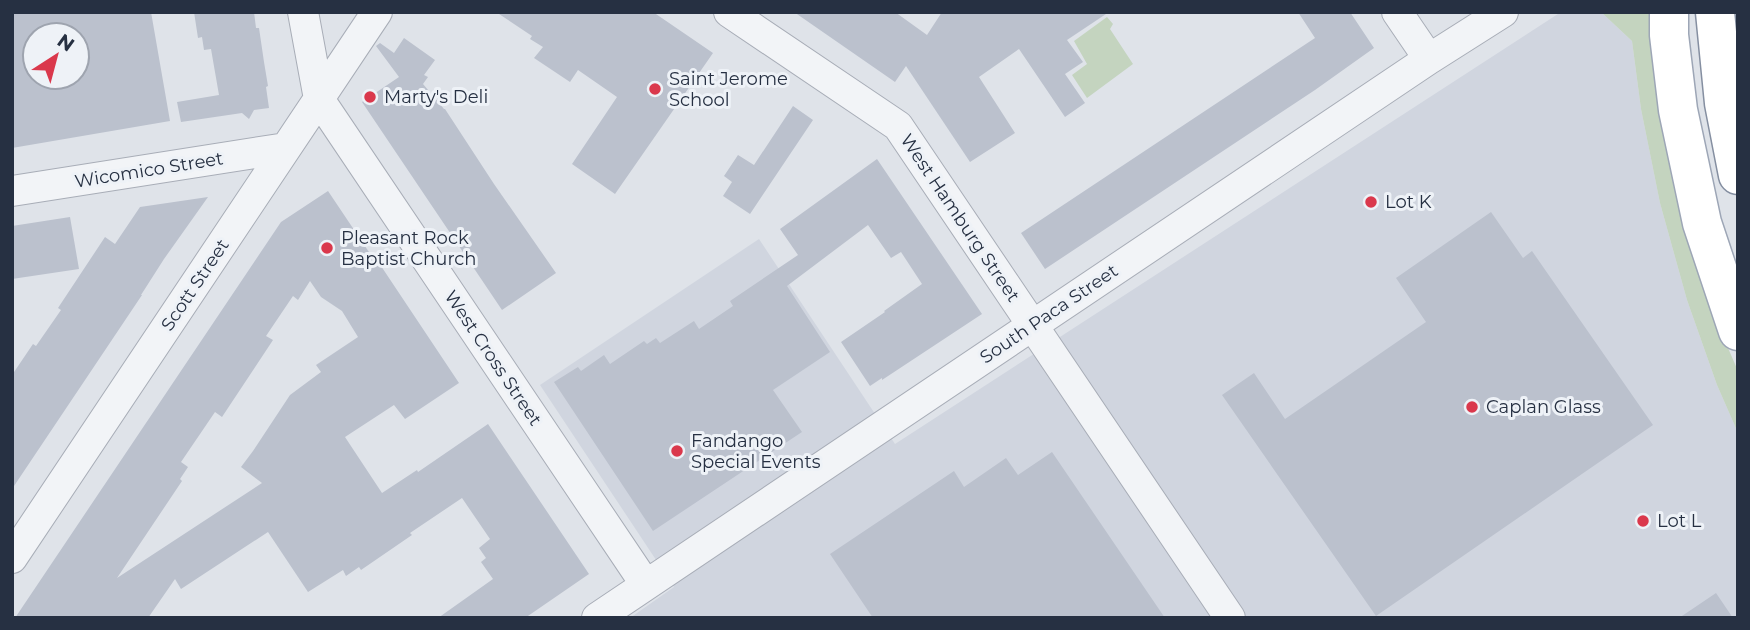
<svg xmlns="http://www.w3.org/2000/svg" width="1750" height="630" viewBox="0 0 1750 630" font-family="Montserrat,sans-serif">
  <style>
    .built { fill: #d0d5df }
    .green { fill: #c4d4bf }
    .building { fill: #bbc1cd; fill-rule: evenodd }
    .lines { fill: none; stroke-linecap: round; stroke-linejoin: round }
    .minor-casing { stroke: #a8adb7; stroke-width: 32 }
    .major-casing { stroke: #9da6b6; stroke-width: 41 }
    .highway-casing { stroke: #858fa1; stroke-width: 41 }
    .minor { stroke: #f2f4f7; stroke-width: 30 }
    .major { stroke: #fff; stroke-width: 38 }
    .highway { stroke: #fff; stroke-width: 38 }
    .poi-dot { fill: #da384c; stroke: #eef2f7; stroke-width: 2.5 }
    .labels { text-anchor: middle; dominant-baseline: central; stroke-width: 6; stroke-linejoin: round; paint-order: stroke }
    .poi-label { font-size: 18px; fill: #263042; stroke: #eef2f7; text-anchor: start }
    .street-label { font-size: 18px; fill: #263042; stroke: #eef2f7 }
  </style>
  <rect width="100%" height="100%" fill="#dfe3e9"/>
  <path class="built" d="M 1561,12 L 1601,12 L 1632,41 L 1641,109 L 1660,203 L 1687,300 L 1717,385 L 1738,433 L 1738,618 L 630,618 L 674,587 L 540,385 L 759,239 L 895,444 Z"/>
  <path class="green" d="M 1601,12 L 1653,12 L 1718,325 L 1738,371 L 1738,433 L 1717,385 L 1687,300 L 1660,203 L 1641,109 L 1632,41 Z
    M 1107,17 L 1113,24 L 1110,29 L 1133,64 L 1087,98 L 1072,75 L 1087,64 L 1074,41 Z"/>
  <path class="building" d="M 12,12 L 151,12 L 170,121 L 12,148 ZM 35,35 L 77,35 L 77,77 L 35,77 Z
    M 194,12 L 254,12 L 256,28 L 259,28 L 264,62 L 268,86 L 266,87 L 269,108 L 254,110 L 249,119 L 242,113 L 181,122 L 177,102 L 219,95 L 211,49 L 204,50 L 202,37 L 198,38 Z
    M 496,12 L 653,12 L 713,53 L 615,194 L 572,164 L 617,97 L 578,70 L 570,82 L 534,58 L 543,47 L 530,39 L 532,36 Z
    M 794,12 L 895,12 L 927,35 L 942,12 L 1109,12 L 1067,40 L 1083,62 L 1065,74 L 1085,103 L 1065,117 L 1019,49 L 979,77 L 1015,133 L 970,162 L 906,66 L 895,82 Z
    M 1298,12 L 1350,12 L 1374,48 L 1315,90 L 1045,269 L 1021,233 L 1315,38 Z
    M 404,38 L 435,60 L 424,75 L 428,77 L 423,84 L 444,109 L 445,109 L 494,184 L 556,273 L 502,310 L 362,102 L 399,77 L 376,46 L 380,43 L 394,53 Z
    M 793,106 L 813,120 L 750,214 L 723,196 L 732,182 L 724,176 L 738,155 L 754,165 Z
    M 877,159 L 982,314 L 882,380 L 882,378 L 870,386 L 841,342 L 885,312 L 884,311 L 922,284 L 901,252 L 891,258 L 868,225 L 787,286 L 830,352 L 773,390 L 802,432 L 653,531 L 554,382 L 578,367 L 581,371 L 604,355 L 610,364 L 644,341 L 647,344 L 656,338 L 660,343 L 694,321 L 699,329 L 733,306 L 730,301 L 798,255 L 780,229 Z
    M 328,191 L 377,264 L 379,263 L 459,383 L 405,419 L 394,405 L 345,437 L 382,493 L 417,470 L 418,472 L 488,424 L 589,574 L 525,618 L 438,618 L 493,579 L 481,562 L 486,558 L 479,548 L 490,539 L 462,498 L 410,533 L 412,535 L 361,570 L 359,567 L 346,576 L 343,570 L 308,592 L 268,532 L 181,589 L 175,579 L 148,618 L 15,618 L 281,222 ZM 310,281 L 321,297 L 342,311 L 358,337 L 316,365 L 321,372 L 290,395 L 253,451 L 241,467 L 262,483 L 117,578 L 182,481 L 180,479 L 188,467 L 181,462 L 215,412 L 222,417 L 273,340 L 266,336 L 293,296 L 298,300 Z
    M 208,197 L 164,259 L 141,295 L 142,295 L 12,489 L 12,375 L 33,344 L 36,346 L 61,310 L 58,308 L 105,237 L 115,244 L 140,207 Z
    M 1491,212 L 1523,258 L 1532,251 L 1653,425 L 1376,616 L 1222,395 L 1254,373 L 1285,419 L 1426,322 L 1396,278 Z
    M 70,217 L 79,269 L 12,279 L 12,226 Z
    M 1052,452 L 1165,618 L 873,618 L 830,554 L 954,471 L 964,487 L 1006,458 L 1018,475 Z
    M 1716,593 L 1733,618 L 1679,618 Z"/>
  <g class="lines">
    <defs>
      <path id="minor" d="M 303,12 L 319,99 L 646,585
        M 729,12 L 898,126 L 1230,618
        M 1397,12 L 1429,59
        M 12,191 L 286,148
        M 12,558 L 377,12
        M 597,618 L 1429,59 L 1503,12"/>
      <path id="major" d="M 1669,12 L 1669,35 L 1678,110 L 1702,223 L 1738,331"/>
      <path id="highway" d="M 1715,12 L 1724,103 L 1738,175"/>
    </defs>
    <use href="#minor" class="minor-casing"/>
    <use href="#major" class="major-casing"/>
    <use href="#highway" class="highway-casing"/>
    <use href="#minor" class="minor"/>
    <use href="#major" class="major"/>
    <use href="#highway" class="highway"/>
  </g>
  <g class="poi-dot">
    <circle cx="655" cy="89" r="7"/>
    <circle cx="370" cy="97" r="7"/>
    <circle cx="1371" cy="202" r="7"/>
    <circle cx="327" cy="248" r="7"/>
    <circle cx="1472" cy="407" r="7"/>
    <circle cx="677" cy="451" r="7"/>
    <circle cx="1643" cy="521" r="7"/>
  </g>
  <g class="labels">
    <g class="poi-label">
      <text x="669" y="79">Saint Jerome<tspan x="669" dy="21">School</tspan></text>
      <text x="384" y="97">Marty's Deli</text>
      <text x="1385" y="202">Lot K</text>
      <text x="341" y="238">Pleasant Rock<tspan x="341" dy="21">Baptist Church</tspan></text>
      <text x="1486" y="407">Caplan Glass</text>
      <text x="691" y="441">Fandango<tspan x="691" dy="21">Special Events</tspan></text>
      <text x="1657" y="521">Lot L</text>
    </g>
    <g class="street-label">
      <text transform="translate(149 170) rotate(-9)">Wicomico Street</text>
      <text transform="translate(960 218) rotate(56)">West Hamburg Street</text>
      <text transform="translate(195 285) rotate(-56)">Scott Street</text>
      <text transform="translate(1049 314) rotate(-34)">South Paca Street</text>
      <text transform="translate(493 358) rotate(56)">West Cross Street</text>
    </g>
  </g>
  <rect width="1750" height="630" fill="none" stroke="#263042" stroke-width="28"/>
  <g transform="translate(56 56) rotate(36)"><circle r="33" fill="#eef2f7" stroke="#9ea4af" stroke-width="2"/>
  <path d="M0-5L12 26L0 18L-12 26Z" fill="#da384c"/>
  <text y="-10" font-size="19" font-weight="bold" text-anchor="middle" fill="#263042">N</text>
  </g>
</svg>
